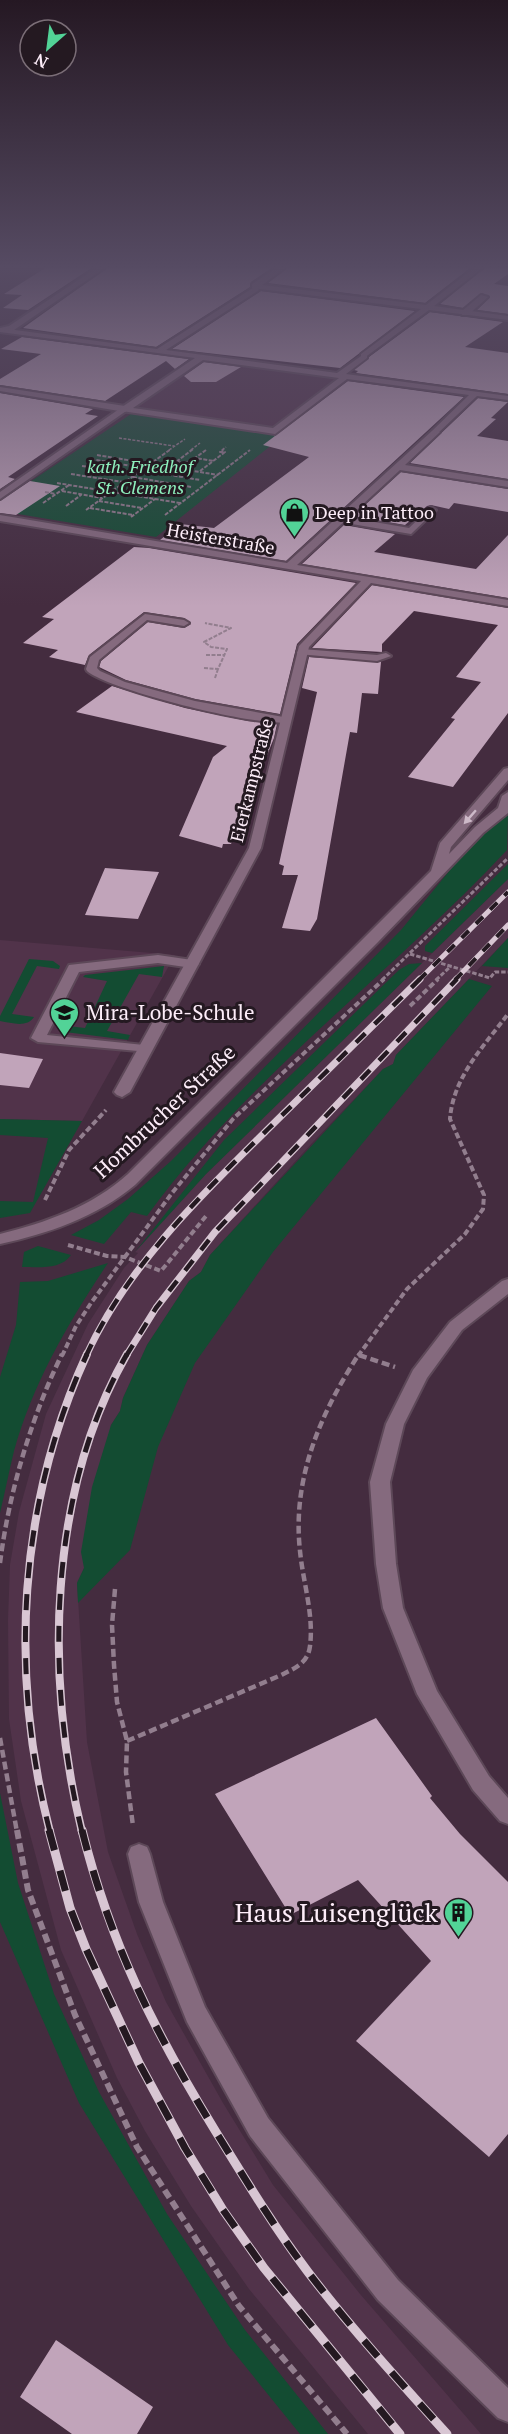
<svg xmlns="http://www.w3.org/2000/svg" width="508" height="2434" viewBox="0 0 508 2434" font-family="'PT Serif',serif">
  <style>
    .built { fill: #51334a }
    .green { fill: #134c32 }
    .building { fill: #c1a4ba }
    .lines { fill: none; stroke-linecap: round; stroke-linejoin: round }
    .service-casing { stroke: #5d4858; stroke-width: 4 }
    .pedestrian-casing { stroke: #5d4858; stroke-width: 4 }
    .minor-casing { stroke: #5d4858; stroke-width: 4 }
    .path-far5 { stroke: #927e8e; stroke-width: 1.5; stroke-dasharray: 3 1.5; stroke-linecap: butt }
    .path-far4 { stroke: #927e8e; stroke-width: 2; stroke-dasharray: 4 1.5; stroke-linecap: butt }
    .path-far3 { stroke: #927e8e; stroke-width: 3; stroke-dasharray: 4.5 2; stroke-linecap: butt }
    .path-far2 { stroke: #927e8e; stroke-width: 4; stroke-dasharray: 6 3; stroke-linecap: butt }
    .path-far1 { stroke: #927e8e; stroke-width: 4.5; stroke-dasharray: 8 4; stroke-linecap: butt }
    .path { stroke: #927e8e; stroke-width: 6; stroke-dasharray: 9 4.5; stroke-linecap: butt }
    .service { fill: #856a7e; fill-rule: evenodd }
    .pedestrian { fill: #856a7e; fill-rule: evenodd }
    .minor { fill: #856a7e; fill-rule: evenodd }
    .rail-far3-casing { stroke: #d8c6d3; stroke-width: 5 }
    .rail-far2-casing { stroke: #d8c6d3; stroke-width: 7 }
    .rail-far1-casing { stroke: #d8c6d3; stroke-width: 8 }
    .rail-casing { stroke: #d8c6d3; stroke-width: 9 }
    .rail-far3 { stroke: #241921; stroke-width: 4; stroke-dasharray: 10; stroke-linecap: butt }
    .rail-far2 { stroke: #241921; stroke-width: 4.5; stroke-dasharray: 13; stroke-linecap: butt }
    .rail-far1 { stroke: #241921; stroke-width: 5; stroke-dasharray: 16; stroke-linecap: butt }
    .rail { stroke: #241921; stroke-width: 7; stroke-dasharray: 21; stroke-linecap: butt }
    .oneway { fill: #cdb9c8 }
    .labels { text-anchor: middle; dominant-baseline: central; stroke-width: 6; stroke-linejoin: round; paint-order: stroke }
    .far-park-label { font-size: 18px; font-style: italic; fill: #8ef0bd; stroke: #241921 }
    .far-poi-label { font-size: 18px; fill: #fdedf9; stroke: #241921; text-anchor: start }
    .far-street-label { font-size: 18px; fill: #fdedf9; stroke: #241921 }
    .poi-label { font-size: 21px; fill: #fdedf9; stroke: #241921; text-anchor: start }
    .street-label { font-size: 21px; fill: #fdedf9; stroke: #241921 }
    .near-poi-label { font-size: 26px; fill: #fdedf9; stroke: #241921; text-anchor: end }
  </style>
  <rect width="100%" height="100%" fill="#442c3f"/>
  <path class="built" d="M 202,357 L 346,376 L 275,431 L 125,409 Z
    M 508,879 L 508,938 L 396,1055 L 393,1064 L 383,1069 L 313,1142 L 210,1255 L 201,1272 L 189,1281 L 147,1345 L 123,1398 L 120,1411 L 111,1425 L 84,1568 L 77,1583 L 87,1742 L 108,1852 L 137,1934 L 166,2002 L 223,2103 L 273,2185 L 360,2294 L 481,2434 L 368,2434 L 249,2289 L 191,2206 L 145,2131 L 117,2078 L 61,1950 L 21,1801 L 9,1719 L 8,1620 L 10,1565 L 19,1512 L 46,1414 L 88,1324 L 124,1268 L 138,1253 L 135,1252 L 206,1174 Z
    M 0,940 L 175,955 L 82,1121 L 0,1119 Z"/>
  <path class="green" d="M 131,414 L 283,436 L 156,537 L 0,511 L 0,502 Z
    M 508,815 L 507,850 C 390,975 248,1077 147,1216 L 131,1212 L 104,1244 L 71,1235 L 99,1220 L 128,1199 L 171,1161 L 401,930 L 477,837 Z
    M 508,864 L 508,879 L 432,953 L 425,951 L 425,946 Z
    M 508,938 L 508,968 L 482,966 Z
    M 29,959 L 53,961 L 60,966 L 59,969 L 37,966 L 12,1014 L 34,1017 C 27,1028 12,1023 0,1021 L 0,1016 Z
    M 422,963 L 206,1174 L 135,1252 L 224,1140 L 399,970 L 409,964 Z
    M 164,966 L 162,977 L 139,974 L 107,1031 L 130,1035 L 128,1040 L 65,1032 L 59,1030 L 59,1025 L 85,1028 L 107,981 L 83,977 L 85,975 Z
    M 469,979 L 492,986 L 273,1252 L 195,1363 L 158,1447 L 130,1550 L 78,1603 L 77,1583 L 84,1568 L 81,1552 L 92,1487 L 111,1425 L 120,1411 L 123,1398 L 147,1345 L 189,1281 L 201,1272 L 210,1255 L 383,1069 L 393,1064 L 396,1055 Z
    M 0,1119 L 82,1121 L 30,1213 L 0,1218 L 0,1201 L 33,1202 L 48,1138 L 0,1135 Z
    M 38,1246 L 71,1255 C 61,1270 38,1267 22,1267 L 24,1252 Z
    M 108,1263 C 69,1321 33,1383 14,1451 C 9,1471 5,1492 0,1513 L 0,1377 L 16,1325 L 20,1282 L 48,1281 Z
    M 0,1793 L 18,1883 L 54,1994 L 99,2092 L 167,2214 L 245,2330 L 328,2434 L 300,2434 L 228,2345 L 79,2103 L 0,1922 Z"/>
  <path class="building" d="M 59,265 L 96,265 L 28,310 L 3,308 L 22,295 L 4,294 L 47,267 L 54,268 Z
    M 111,265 L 276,265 L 251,282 L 250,287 L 156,347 L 23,328 Z
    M 291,265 L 474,265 L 425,303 L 268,283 Z
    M 488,265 L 508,265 L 508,274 L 494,284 L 508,286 L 508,314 L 477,310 L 490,297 L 482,293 L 463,308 L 440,304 Z
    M 261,291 L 415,311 L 340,368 L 172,349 Z
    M 430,312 L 503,322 L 465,347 L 508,353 L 508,394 L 356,373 L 358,371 L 354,370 L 369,357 Z
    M 22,337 L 189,359 L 175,369 L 166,361 L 105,401 L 0,385 L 0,379 L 41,354 L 1,349 Z
    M 204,362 L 241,367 L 216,382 L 191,382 L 184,376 Z
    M 348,381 L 464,397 L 286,561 L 160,540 L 180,524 L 214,528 L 309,457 L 263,445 Z
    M 0,393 L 93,409 L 85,414 L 98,416 L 8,477 L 15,479 L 0,489 Z
    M 478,398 L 508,402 L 491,418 L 496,419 L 477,436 L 508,441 L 508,479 L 410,463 Z
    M 401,472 L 508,489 L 508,512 L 454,503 L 449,509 L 431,505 L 427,506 L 405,525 L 353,516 Z
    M 30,481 L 60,486 L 16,515 L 0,513 L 0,501 Z
    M 344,525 L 395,534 L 374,552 L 476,569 L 508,535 L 508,598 L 302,564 Z
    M 134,547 L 149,548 L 356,583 L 297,644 L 280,714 L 195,699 L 126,680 L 99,667 L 101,661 L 148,622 L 184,628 L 191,624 L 184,618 L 144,612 L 89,655 L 85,665 L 49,657 L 58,650 L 23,643 L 54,619 L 42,617 Z
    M 372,585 L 508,608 L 508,713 L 453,787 L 408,777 L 455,719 L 451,718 L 481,682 L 456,677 L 498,625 L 414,611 L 382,644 L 382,652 L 312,648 Z
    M 309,657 L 381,662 L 378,694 L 362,693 L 357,733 L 350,732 L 317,919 L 310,931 L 282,928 L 298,875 L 282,875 L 284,866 L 279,864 L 317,692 L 302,688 Z
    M 112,686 L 185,708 L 248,721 L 277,724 L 274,738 L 231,844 L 223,844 L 222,848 L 179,836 L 213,757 L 227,746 L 76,712 Z
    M 105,868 L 159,872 L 138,919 L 85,915 Z
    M 0,1053 L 43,1059 L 29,1088 L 0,1085 Z
    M 376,1718 L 432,1796 L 430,1798 L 460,1834 L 508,1882 L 508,2134 L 489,2157 L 356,2041 L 431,1961 L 358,1880 L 290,1915 L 215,1794 Z
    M 56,2340 L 153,2407 L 137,2434 L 72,2434 L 20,2397 Z"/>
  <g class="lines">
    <defs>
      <path id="service" d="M 481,295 L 488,297 L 468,315 L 462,315 L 462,311 Z
        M 0,387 L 125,406 L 129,409 L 125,412 L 0,391 Z
        M 431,507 L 436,510 L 434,512 L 411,534 L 340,522 L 335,519 L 340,516 L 409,528 Z
        M 145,614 L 184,620 L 189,623 L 184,626 L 147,620 L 99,660 L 97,668 L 100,671 L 125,682 L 195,701 L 289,718 L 289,722 C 261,728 109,690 87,671 L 86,669 L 90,657 Z
        M 302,649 L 377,655 L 386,653 L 391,656 L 377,661 L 298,654 L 297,652 Z
        M 158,955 L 192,960 L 199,964 L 192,968 L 158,963 L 79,972 L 47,1035 L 144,1045 L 151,1049 L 149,1052 L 38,1042 L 31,1038 L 69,965 Z
        M 139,1844 L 147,1847 L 150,1854 L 163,1902 L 205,2007 L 268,2118 L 398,2280 L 508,2388 L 508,2422 L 498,2418 L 378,2300 L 250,2136 L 187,2022 L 139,1902 L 128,1854 L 131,1847 Z"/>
      <path id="pedestrian" d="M 256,286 L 259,290 L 166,350 L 337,373 L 364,354 L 367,354 L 367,358 L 346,374 L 508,396 L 508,400 L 477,396 L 436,435 L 433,434 L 433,430 L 469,395 L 347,379 L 275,434 L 122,411 L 122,407 L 195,358 L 0,332 L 0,328 L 157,349 ZM 203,360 L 339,378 L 273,428 L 133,408 Z"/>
      <path id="minor" d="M 101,265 L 109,265 L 14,330 L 0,332 L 0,328 L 9,326 Z
        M 281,265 L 289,265 L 262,285 L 426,305 L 478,265 L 486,265 L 434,306 L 508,316 L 508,320 L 429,310 L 364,358 L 361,358 L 361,354 L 421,309 L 252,288 L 252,284 Z
        M 122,407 L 129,409 L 0,499 L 0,492 Z
        M 433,430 L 440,432 L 405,465 L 508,481 L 508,487 L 400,470 L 297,565 L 508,600 L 508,606 L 371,583 L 309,647 L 261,848 L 130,1092 L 122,1097 L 117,1095 L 114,1092 L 249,848 L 299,646 L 361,581 L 0,521 L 0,515 L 287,563 Z
        M 508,768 L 508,780 L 451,847 L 449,854 L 475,827 L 498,808 L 502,796 L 508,792 L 508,813 L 483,833 L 378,942 L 135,1185 C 97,1217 47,1234 0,1244 L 0,1234 C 45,1223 93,1206 128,1174 L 431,871 L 440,843 L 504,769 Z
        M 508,1279 L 508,1294 L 462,1330 L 427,1378 L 404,1424 L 390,1482 L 396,1564 L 403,1608 L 437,1691 L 489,1776 L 508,1798 L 508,1824 L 500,1821 L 473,1790 L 417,1694 L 383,1608 L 376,1564 L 370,1482 L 386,1424 L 413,1370 L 450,1322 L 502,1281 Z"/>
    </defs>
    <use href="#service" class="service-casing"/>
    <use href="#pedestrian" class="pedestrian-casing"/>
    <use href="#minor" class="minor-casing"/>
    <path class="path-far5" d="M 119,438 L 174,446
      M 169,450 L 185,439
      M 191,450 L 200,443
      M 222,450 L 226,447"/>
    <path class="path-far4" d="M 206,450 L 195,458 L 214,461
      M 97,455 L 218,475
      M 91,459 L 143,468
      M 184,463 L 197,459
      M 82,466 L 134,474
      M 178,468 L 184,463 L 176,462 L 193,449
      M 141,470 L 200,480
      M 200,471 L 225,452 L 220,452 L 224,449
      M 71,474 L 123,482
      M 133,477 L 191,487
      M 57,483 L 180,503
      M 122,484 L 183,494
      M 62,491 L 102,498
      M 45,492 L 56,494
      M 99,501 L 142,508
      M 43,503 L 69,485
      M 66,506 L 81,495
      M 90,508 L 133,515
      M 86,510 L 171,449
      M 165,515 L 250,450
      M 131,517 L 155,499
      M 206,655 L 224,655
      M 204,668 L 218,669 L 227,649 L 211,647 L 204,642 L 231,628 L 205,623
      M 215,678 L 218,669"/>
    <path class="path-far3" d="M 410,954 L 490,978 L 495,972 L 508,972
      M 382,980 L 508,858
      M 436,980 L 451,966"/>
    <path class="path-far2" d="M 410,1006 L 438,979
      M 45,1200 L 69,1150 L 106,1110
      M 68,1245 L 107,1256 L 125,1257 L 161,1271 L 206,1216
      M 62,1356 L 76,1326 L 91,1303 L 172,1193 L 233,1119 L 384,979
      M 358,1356 L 407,1289 L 465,1234 L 483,1209 L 484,1195 L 450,1119 C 453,1077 484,1046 508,1014"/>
    <path class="path-far1" d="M 359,1355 L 395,1367
      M 0,1563 C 9,1492 31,1418 62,1354
      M 115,1589 L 112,1625 L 114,1665 L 117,1702 L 127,1741 L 126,1772 L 133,1826
      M 0,1738 L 17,1832
      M 127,1741 L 279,1676 C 293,1669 308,1664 310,1646 C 314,1615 303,1582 300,1551 C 292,1479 320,1414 359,1354"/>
    <path class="path" d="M 17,1830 L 28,1890 L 75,2015 L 137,2147 L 239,2306 L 347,2434"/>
    <use href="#service" class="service"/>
    <use href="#pedestrian" class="pedestrian"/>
    <use href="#minor" class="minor"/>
    <defs>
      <path id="rail-far3" d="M 419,980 L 508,892
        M 455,980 L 508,925"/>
      <path id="rail-far2" d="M 86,1356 C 126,1268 200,1196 268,1129 C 319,1079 370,1029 420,979
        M 126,1356 L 156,1308 L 215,1232 L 457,979"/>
      <path id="rail-far1" d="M 50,1832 C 9,1673 18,1504 87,1354
        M 82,1832 C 45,1679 47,1494 127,1354"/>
      <path id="rail" d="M 49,1830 L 70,1908 L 86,1949 L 139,2063 L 185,2148 L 223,2210 L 264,2268 L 400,2434
        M 82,1830 C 110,1943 155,2033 216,2132 C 245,2179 274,2227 308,2272 C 351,2328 399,2381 447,2434"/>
    </defs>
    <use href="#rail-far3" class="rail-far3-casing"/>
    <use href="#rail-far2" class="rail-far2-casing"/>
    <use href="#rail-far1" class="rail-far1-casing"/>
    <use href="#rail" class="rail-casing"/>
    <use href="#rail-far3" class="rail-far3"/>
    <use href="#rail-far2" class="rail-far2"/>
    <use href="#rail-far1" class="rail-far1"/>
    <use href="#rail" class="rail"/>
  </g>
  <defs><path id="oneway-solid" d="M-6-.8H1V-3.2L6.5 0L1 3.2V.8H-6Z" transform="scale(1.5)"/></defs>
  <use class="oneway" href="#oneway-solid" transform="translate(470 817) rotate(131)"/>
  <linearGradient id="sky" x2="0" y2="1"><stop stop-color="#251823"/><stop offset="0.44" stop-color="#564b63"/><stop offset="1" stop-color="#564b63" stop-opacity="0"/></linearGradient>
  <rect width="508" height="606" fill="url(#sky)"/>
  <defs>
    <symbol id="shop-pin" viewBox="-11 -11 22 30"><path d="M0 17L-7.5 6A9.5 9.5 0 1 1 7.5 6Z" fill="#52d397" stroke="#241921"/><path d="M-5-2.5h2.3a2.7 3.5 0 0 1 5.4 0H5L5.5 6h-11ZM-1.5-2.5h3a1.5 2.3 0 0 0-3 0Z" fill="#111"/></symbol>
    <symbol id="school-pin" viewBox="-11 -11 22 30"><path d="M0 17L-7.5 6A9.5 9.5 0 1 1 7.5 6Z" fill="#52d397" stroke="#241921"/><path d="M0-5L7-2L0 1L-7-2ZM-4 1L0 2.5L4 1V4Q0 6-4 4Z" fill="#111"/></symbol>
    <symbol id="building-pin" viewBox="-11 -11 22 30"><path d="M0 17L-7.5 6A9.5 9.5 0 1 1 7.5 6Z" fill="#52d397" stroke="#241921"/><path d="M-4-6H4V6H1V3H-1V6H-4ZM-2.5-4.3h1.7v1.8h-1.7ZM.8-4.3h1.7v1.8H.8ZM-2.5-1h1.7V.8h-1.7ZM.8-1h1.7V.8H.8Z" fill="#111"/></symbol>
  </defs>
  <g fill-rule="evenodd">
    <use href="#shop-pin" x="278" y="496" width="33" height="45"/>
    <use href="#school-pin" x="48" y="996" width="33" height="45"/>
    <use href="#building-pin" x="442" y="1896" width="33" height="45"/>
  </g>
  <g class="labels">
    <g class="far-park-label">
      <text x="140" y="466">kath. Friedhof<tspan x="140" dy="21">St. Clemens</tspan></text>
    </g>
    <g class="far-poi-label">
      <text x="315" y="512">Deep in Tattoo</text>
    </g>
    <g class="far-street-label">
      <text transform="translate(221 538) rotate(10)">Heisterstraße</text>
      <text transform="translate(251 780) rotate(-76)">Eierkampstraße</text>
    </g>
    <g class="poi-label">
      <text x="86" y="1012">Mira-Lobe-Schule</text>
    </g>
    <g class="street-label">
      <text transform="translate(164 1111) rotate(-43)">Hombrucher Straße</text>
    </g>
    <g class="near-poi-label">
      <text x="438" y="1912">Haus Luisenglück</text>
    </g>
  </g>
  <g transform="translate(48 48) rotate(208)"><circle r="28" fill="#241921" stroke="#7b6e77" stroke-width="1.5"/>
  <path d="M0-4.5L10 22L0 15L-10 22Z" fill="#52d397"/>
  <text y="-9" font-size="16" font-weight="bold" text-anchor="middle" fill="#fdedf9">N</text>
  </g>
</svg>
